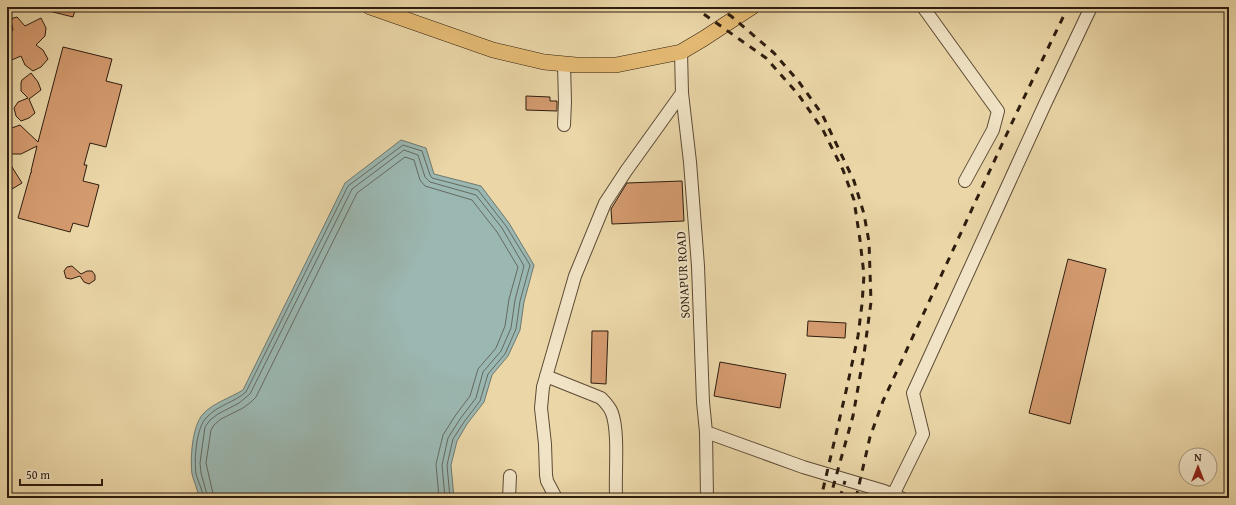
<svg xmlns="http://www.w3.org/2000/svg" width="1236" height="505" viewBox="0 0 1236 505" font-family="'Gentium Book Plus',serif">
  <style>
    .water { fill: #9bb7b1; stroke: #6f7970 }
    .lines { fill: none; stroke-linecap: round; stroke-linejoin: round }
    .shore { stroke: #646a60; stroke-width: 1 }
    .building { fill: #d49b6f; stroke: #2e1d0f }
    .minor-casing { stroke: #5d4b35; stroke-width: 14 }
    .major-casing { stroke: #2e1d0f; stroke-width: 16 }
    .minor { stroke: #f1e4c6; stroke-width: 12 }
    .major { stroke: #e5bb74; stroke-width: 15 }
    .rail { stroke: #2e1d0f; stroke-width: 3; stroke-dasharray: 7 7; stroke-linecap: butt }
    .labels { text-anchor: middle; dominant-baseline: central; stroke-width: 4; stroke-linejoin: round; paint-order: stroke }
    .street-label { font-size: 13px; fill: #2e1d0f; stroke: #f1e4c6 }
  </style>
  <rect width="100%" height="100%" fill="#ead6a7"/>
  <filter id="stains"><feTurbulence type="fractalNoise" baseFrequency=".005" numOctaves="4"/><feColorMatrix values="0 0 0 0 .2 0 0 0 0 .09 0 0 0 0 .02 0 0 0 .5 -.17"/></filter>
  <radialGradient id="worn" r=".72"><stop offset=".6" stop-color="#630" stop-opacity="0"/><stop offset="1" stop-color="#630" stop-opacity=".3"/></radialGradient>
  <path class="water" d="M 401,140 L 426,148 L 434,174 L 481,186 L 509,223 L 534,265 L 524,302 L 520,330 L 508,356 L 492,375 L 484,402 L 467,424 L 457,441 L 451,465 L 454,498 L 199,498 C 198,490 194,482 192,474 C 190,459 192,426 203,414 C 213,403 230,398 243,390 L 345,183 Z"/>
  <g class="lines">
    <path class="shore" d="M 203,498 C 203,490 198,482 196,474 C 194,460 196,427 207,417 C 218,405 235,402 246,392 L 348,186 L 403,145 L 422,151 L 430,175 L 432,178 L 478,190 L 506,226 L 530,265 L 520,301 L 516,329 L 505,354 L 488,374 L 480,401 L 464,422 L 453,439 L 447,465 L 450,498
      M 208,498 L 201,473 L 200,463 L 205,427 L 210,420 L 218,414 L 239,403 L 250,394 L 352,189 L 404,150 L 418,155 L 425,177 L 430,182 L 476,195 L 502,228 L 524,266 L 515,300 L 511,328 L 501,351 L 483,372 L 476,398 L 460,419 L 448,438 L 442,465 L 445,498
      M 214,498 L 206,463 L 211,430 L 214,425 L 221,419 L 243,408 L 251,402 L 256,397 L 357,193 L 405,157 L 414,160 L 420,180 L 425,186 L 472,200 L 497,232 L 518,267 L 509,299 L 505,326 L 496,348 L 478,369 L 470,396 L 455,416 L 443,435 L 436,464 L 439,498"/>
  </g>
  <path class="building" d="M 45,7 L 76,7 L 73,17 L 45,10 Z
    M 17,17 L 25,26 L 41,18 L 46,28 L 45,36 L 36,45 L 43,50 L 48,59 L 41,67 L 33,71 L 25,65 L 21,56 L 7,62 L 7,47 L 10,46 L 7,35 L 13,30 L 11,21 L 13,18 Z
    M 63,47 L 112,59 L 106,81 L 122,85 L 106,147 L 90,143 L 84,165 L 87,165 L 83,181 L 99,185 L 88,227 L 73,223 L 70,232 L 18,218 L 31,172 L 32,172 L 31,171 L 37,146 L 21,154 L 12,154 L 7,149 L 7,132 L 9,129 L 20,125 L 38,142 Z
    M 31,73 L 38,82 L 41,90 L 29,99 L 35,113 L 29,118 L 21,121 L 16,116 L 14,108 L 18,102 L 28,98 L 21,91 L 21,83 L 22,80 Z
    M 526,96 L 550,97 L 550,101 L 557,101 L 557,111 L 526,110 Z
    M 7,159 L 22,183 L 7,192 Z
    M 682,181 L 684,221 L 612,224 L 611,209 L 627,183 Z
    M 1068,259 L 1106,269 L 1070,424 L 1029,413 Z
    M 72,266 L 81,274 L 87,271 L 92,271 L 95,275 L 95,280 L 89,284 L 84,282 L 80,276 L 71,279 L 66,278 L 64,271 L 67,267 Z
    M 808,321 L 846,323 L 845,338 L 807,336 Z
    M 592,331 L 608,331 L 606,384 L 591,383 Z
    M 720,362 L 786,374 L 780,408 L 714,396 Z"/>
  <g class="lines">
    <defs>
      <path id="minor" d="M 923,7 L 998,111 L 993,130 L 965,181
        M 681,52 L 682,93 L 690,162 L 698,266 L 703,402 L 706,432 L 707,498
        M 564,64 L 565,102 L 564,125
        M 546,376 L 601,398 C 605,402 610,407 612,413 C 619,432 615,472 616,494
        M 706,432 L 803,467 L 884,491 L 901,498
        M 893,495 L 923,434 L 913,393 L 1045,104 L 1091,7
        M 509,498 L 510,476
        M 556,498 L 547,481 L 546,475 L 545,444 L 541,408 L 543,387 L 575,276 L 605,203 L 626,171 L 682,93"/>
      <path id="major" d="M 370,7 L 493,50 L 544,62 L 576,65 L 616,65 L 681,52 L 703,39 L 752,7"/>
    </defs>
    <use href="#minor" class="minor-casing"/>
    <use href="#major" class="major-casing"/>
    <use href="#minor" class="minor"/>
    <use href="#major" class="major"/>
    <path class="rail" d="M 692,7 L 698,10 L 766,58 L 798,94 L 823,130 L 843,170 L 854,200 L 860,240 L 864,275 L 862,304 L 858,336 L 847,387 L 821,498
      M 716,7 L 731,16 L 774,53 L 799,82 L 822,114 L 854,181 L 864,214 L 869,242 L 871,302 L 864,354 L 853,416 L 830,498
      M 840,498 L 845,481
      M 856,498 L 870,437 L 883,401 L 1017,112 L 1068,7"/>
  </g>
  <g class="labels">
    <g class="street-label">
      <text transform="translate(683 275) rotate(-93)">SONAPUR ROAD</text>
    </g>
  </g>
  <rect width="1236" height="505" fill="none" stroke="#ead6a7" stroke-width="24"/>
  <rect x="8" y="8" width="1220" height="489" fill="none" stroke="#2e1d0f" stroke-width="2"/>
  <rect x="12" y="12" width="1212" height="481" fill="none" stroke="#2e1d0f"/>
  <g transform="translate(1198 467)"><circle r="19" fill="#f1e4c6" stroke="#a3947d"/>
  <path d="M0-3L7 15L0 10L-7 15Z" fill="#8f2418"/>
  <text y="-6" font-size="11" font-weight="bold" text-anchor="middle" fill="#2e1d0f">N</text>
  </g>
  <path d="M20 479v6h82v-6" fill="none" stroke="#2e1d0f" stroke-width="2"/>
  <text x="26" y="479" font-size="12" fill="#2e1d0f" stroke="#f1e4c6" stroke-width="3" paint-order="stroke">50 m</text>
  <rect width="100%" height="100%" filter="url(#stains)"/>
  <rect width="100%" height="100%" fill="url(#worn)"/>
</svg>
